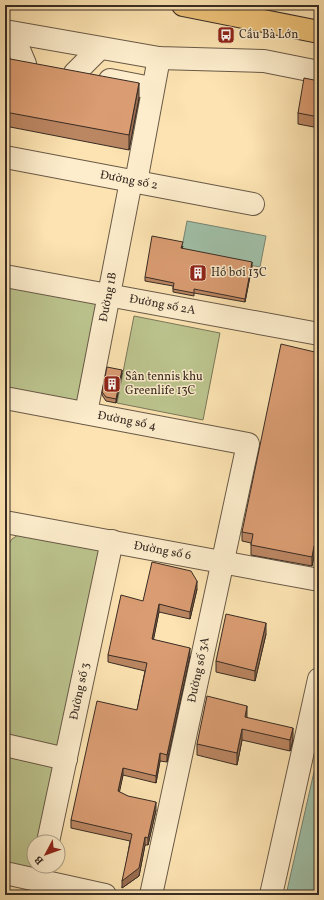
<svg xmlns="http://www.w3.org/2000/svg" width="324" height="900" viewBox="0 0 324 900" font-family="Vollkorn,serif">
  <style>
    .green { fill: #bcc48e; stroke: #7a7859 }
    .water { fill: #a0bfa7; stroke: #768473 }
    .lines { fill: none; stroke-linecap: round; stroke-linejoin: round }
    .minor-casing { stroke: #695a47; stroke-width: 24 }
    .major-casing { stroke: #382c24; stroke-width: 24 }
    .minor { stroke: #fdedcc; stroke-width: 22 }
    .major { stroke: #eec278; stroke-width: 22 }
    .wall { fill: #bb8662; stroke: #382c24 }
    .shaded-wall { fill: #996d50; stroke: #382c24 }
    .building { fill: #da9c72; stroke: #382c24 }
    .labels { text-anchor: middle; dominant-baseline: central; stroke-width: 3; stroke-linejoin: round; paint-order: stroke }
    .poi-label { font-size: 12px; fill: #382c24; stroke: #fdedcc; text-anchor: start }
    .street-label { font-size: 12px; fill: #382c24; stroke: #fdedcc }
  </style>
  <rect width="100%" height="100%" fill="#fce3b1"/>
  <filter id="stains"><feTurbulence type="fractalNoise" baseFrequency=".005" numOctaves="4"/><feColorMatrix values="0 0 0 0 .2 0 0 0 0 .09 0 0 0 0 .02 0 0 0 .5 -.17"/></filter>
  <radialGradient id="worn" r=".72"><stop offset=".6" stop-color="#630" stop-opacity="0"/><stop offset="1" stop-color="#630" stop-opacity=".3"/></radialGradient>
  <path class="green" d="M 5,281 L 96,303 L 78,401 L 5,390 Z
    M 134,316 L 220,333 L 203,420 L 117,403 Z
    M 18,535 L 98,550 L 101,555 L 58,747 L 5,740 L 5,550 L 12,539 Z
    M 5,751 L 55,766 L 43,842 L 34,842 L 35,866 L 32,868 L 5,867 Z"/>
  <path class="water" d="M 187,221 L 266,236 L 260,267 L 181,252 Z
    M 319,750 L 319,895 L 286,895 Z"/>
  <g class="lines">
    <defs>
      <g id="minor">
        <path d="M 5,31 L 159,58 L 264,61 L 319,72"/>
        <path d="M 12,33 L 25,64"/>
        <path d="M 75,73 L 99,49"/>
        <path d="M 110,80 L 146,87"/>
        <path id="s1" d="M 5,157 L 253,204"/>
        <path d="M 136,182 L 159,58"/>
        <path id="s2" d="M 5,276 L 319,334"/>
        <path id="s3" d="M 5,398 L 248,444 L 151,895"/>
        <path id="s4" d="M 86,413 L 131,181"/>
        <path id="s5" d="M 5,522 L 319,580"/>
        <path d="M 5,745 L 66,759"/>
        <path id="s6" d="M 48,842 L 112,541"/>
        <path d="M 5,873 L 105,895"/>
        <path d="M 271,895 L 319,679"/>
      </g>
      <path id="major" d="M 183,5 L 319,32"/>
    </defs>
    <use href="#minor" class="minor-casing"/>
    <use href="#major" class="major-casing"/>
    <use href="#minor" class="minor"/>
    <use href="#major" class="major"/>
  </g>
  <path class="wall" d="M 5,58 L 139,98 L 129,150 L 5,126 Z
    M 319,81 L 319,128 L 298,124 L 298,113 Z
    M 183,246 L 182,249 L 252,266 L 245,302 L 194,293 L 194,296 L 173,292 L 173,286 L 145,281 L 145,277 Z
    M 319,353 L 318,556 L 314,556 L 312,566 L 251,555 L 251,543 L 242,541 L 242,532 Z
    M 122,373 L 116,403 L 106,401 L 102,395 L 102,392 Z
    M 197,589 L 190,619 L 159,612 L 153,640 L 190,656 L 167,762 L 160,761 L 156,783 L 123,775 L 119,792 L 156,810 L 148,845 L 145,845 L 139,876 L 122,888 L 130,841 L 71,828 L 71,820 L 137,710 L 145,671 L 108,662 L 108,655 L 143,601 Z
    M 266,634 L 255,681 L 216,672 L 216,661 Z
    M 247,718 L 293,740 L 290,751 L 242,740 L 237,765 L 197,755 L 197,744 Z"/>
  <path class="shaded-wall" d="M 139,83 L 139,98 L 129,150 L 129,135 Z
    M 252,262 L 252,266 L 245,302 L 245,299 Z
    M 122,370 L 122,373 L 116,403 L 116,399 Z
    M 319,542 L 319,552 L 318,556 L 318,547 Z
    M 314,546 L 314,556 L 312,566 L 312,557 Z
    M 197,581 L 197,589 L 190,619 L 190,612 Z
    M 159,604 L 159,612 L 152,647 L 152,639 Z
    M 266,623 L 266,634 L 255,681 L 255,671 Z
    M 190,648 L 190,656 L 167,762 L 167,755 Z
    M 247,706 L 247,717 L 245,728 L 245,717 Z
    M 293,728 L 293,740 L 290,751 L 290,740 Z
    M 242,729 L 242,740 L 237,765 L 237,753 Z
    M 160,753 L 160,761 L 156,783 L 156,776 Z
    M 123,768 L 123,775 L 118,799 L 118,791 Z
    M 156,802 L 156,810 L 148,845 L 148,838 Z
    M 145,837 L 145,845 L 139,876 L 122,888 L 122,881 Z"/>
  <path class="building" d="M 5,58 L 139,83 L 129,135 L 5,112 Z
    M 304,78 L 319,81 L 319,117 L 298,113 Z
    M 152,236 L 183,242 L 181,248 L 252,262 L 245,299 L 194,289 L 194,293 L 173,289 L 174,283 L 145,277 Z
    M 281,344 L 319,353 L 319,542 L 318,547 L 314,546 L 312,557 L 251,545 L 253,534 L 242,532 Z
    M 107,367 L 122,370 L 116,399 L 106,397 L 102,392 Z
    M 152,562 L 191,571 L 197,581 L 190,612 L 159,604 L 152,639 L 190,648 L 167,755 L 160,753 L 156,776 L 123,768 L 118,791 L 128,796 L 156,802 L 148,838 L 145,837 L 139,868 L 122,881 L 132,834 L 71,820 L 97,701 L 137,710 L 147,663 L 108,655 L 121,595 L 143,601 Z
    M 226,614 L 266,623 L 255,671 L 216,661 Z
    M 207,696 L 247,706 L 245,717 L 293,728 L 290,740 L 242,729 L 237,753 L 197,744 Z"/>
  <defs>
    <symbol id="bus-square" viewBox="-11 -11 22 22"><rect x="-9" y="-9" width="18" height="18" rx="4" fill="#8f2418" stroke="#fdedcc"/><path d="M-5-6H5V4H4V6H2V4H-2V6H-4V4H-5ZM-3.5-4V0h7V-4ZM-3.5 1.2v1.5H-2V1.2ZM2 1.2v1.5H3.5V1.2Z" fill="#fff"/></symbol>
    <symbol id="building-square" viewBox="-11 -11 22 22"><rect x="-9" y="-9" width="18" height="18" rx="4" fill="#8f2418" stroke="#fdedcc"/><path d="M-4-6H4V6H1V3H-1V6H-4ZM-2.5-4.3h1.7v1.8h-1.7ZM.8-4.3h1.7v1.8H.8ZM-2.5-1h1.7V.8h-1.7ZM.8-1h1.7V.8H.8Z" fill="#fff"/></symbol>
  </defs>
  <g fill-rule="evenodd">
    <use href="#bus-square" x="216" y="25" width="20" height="20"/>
    <use href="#building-square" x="188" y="263" width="20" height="20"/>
    <use href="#building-square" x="102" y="374" width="20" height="20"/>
  </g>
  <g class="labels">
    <g class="poi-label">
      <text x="239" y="35">Cầu Bà Lớn</text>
      <text x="211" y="273">Hồ bơi 13C</text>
      <text x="125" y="377">Sân tennis khu<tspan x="125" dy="14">Greenlife 13C</tspan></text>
    </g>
    <g class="street-label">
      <text stroke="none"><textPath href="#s1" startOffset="126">Đường số 2</textPath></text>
      <text stroke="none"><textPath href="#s4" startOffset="118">Đường 1B</textPath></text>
      <text stroke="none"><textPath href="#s2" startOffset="160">Đường số 2A</textPath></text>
      <text stroke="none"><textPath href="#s3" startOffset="124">Đường số 4</textPath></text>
      <text stroke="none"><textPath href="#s5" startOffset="160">Đường số 6</textPath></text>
      <text transform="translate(199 670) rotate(-78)">Đường số 3A</text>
      <text stroke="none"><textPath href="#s6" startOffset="154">Đường số 3</textPath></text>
    </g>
  </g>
  <rect width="324" height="900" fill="none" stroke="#fce3b1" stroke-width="20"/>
  <rect x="6" y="6" width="312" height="888" fill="none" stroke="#382c24" stroke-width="2"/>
  <rect x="10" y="10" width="304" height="880" fill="none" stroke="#382c24"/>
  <g transform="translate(46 854) rotate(229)"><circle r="19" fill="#fdedcc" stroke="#aea089"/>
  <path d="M0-3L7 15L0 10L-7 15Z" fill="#8f2418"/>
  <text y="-6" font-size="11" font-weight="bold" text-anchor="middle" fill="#382c24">B</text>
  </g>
  <rect width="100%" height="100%" filter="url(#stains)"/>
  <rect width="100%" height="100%" fill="url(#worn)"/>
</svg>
